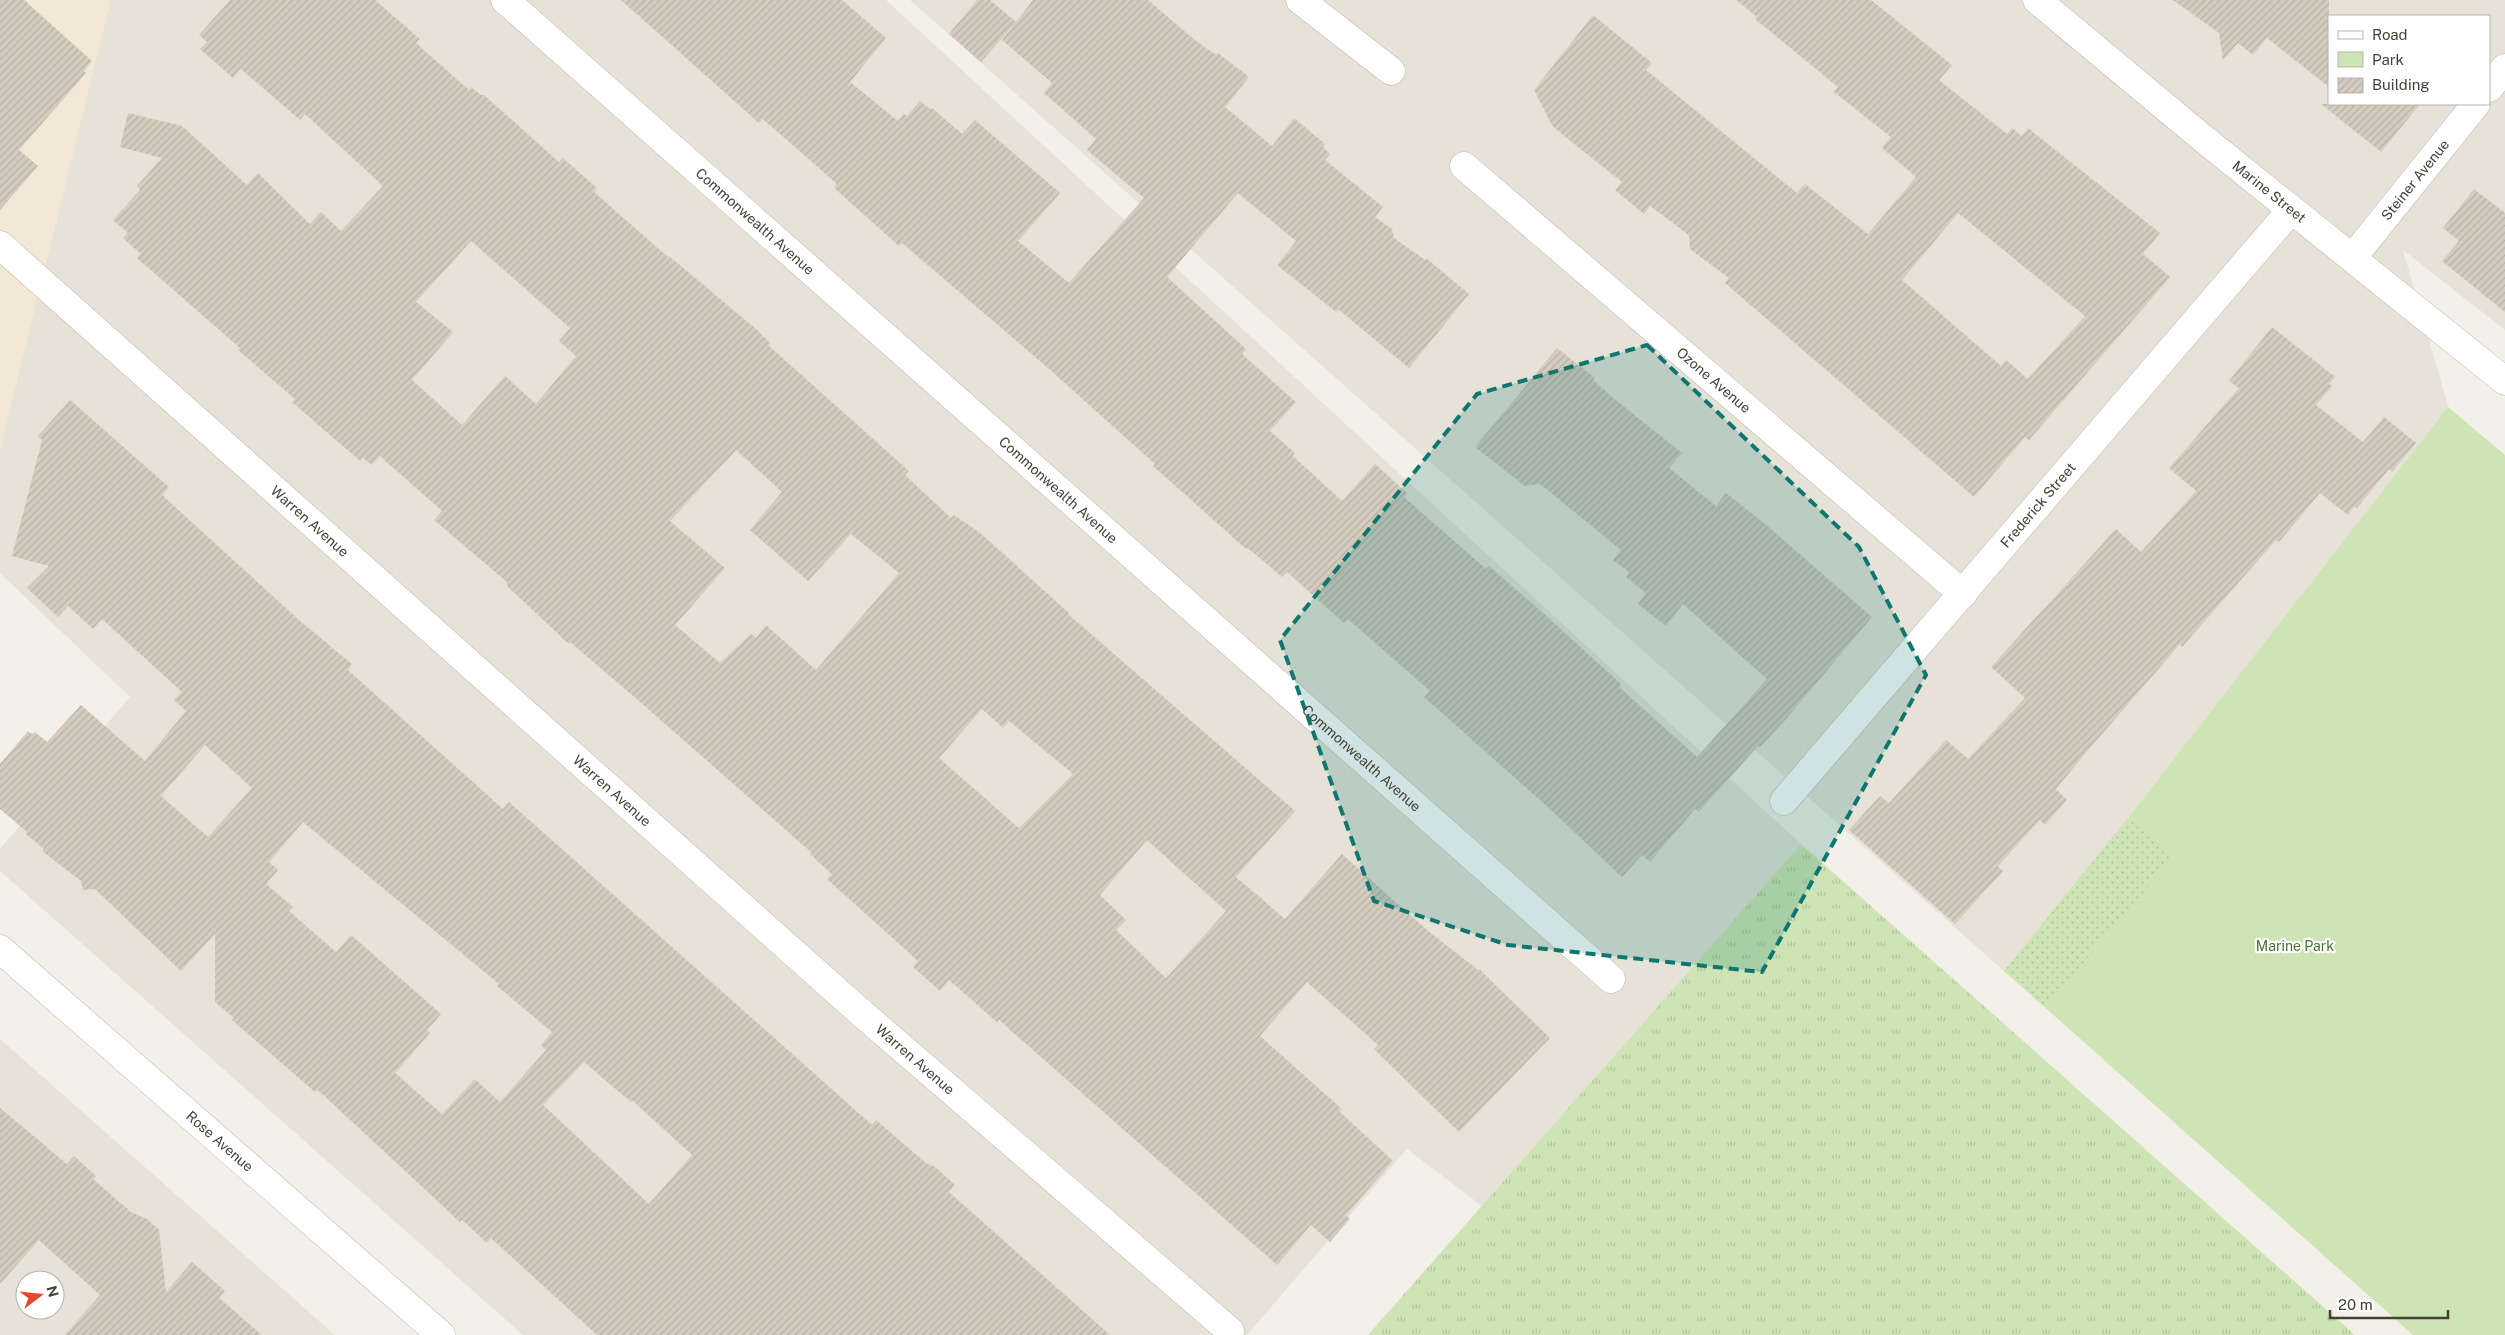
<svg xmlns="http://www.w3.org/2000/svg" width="2505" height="1335" viewBox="0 0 2505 1335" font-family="'Public Sans',sans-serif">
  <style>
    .residential { fill: #e6e2d8; fill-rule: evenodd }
    .commercial { fill: #f3e7d6 }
    .grass { fill: url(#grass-tufts) }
    .park { fill: #cfe4b5 }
    .garden { fill: url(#garden-dots) }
    .building { fill: url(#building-hatch); fill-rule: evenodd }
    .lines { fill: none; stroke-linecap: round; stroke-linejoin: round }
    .minor-casing { stroke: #beb7ac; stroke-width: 29 }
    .minor { stroke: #fff; stroke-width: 28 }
    .marked { fill: #0f766e; fill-opacity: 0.2; stroke: #0f766e; stroke-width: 4; stroke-dasharray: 10 6; stroke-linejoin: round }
    .labels { text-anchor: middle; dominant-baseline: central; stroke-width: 4.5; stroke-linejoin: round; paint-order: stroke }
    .street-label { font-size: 14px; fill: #464038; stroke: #fff }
    .park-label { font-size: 14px; fill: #4a7330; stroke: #fff }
  </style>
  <defs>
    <pattern id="grass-tufts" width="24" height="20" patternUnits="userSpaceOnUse" patternTransform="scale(1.25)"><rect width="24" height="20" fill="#cfe4b5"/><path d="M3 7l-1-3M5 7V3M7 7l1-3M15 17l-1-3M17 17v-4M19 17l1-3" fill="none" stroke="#b3c59c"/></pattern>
    <pattern id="garden-dots" width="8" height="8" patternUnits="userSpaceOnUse" patternTransform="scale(1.25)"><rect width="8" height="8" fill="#cfe4b5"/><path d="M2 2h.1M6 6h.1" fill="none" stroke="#b3c59c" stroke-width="1.8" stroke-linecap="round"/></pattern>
    <pattern id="building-hatch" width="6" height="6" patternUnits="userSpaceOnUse" patternTransform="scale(1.25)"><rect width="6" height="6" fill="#d4ccbf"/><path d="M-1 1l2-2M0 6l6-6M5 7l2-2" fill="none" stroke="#b7b0a5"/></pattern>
  </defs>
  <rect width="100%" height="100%" fill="#f3f0e9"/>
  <path class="residential" d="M 109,0 L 886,0 L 1801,844 L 1482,1206 L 1407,1149 L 1247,1335 L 523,1335 L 0,871 L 0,849 L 130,697 L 0,573 L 0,449 Z
    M 910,0 L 2505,0 L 2505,330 L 2403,250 L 2449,409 L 2128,818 L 2004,971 ZM 2329,16 L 2489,16 L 2489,104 L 2329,104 Z
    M 0,1039 L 335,1335 L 0,1335 ZM 25,1280 L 55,1280 L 55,1310 L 25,1310 Z"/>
  <path class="commercial" d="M 0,0 L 111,0 L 0,450 Z"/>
  <path class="grass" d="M 1801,844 L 2355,1335 L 1368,1335 Z"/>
  <path class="park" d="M 2448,407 L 2505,455 L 2505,1335 L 2413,1335 L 2004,971 L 2128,818 Z"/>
  <path class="garden" d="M 2128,818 L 2174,856 L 2046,1007 L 2004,971 Z"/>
  <path class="building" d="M 0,0 L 24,0 L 92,61 L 84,71 L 86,73 L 19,150 L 38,166 L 0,210 Z
    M 230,0 L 375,0 L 420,39 L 416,43 L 469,90 L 471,87 L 481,95 L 484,95 L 559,162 L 563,158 L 597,188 L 594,192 L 668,257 L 669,256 L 757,330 L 770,343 L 768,345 L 909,471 L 905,475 L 951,518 L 954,515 L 979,532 L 1069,613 L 1068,614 L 1295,811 L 1236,877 L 1285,919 L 1342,854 L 1427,930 L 1478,970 L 1479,969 L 1550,1038 L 1459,1132 L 1374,1049 L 1378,1045 L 1307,982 L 1260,1036 L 1342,1109 L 1339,1111 L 1393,1161 L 1346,1215 L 1350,1219 L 1330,1242 L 1311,1225 L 1277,1265 L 999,1020 L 997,1022 L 949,980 L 940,991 L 913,967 L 918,961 L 827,879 L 832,874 L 810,854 L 812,853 L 639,701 L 570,642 L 569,644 L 507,586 L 507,582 L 434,520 L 442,511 L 380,456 L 372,465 L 363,458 L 360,461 L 292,402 L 295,399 L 238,350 L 240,348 L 137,258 L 141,254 L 123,238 L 128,233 L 113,220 L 140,190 L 137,186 L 162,158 L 120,147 L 128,113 L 182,126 L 247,185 L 258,173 L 310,224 L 321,212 L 341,231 L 383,186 L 305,114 L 300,120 L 241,69 L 233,78 L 200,49 L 207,42 L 199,35 ZM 471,241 L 570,328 L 559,341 L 576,356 L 536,404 L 505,376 L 462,425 L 412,380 L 453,332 L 416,302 ZM 736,450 L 782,492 L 750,530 L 808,581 L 851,534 L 899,573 L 816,670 L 766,625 L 756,638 L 751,634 L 720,663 L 675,625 L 725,568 L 670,521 ZM 982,709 L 1003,728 L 1009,721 L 1073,774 L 1019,828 L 939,758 ZM 1147,840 L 1226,911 L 1166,978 L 1116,930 L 1126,920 L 1100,895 Z
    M 621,0 L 842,0 L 886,38 L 850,82 L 898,121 L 904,114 L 907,116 L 920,101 L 930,109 L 932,108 L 962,134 L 975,120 L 1060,193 L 1018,241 L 1069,283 L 1144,198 L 1087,150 L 1096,139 L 1044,93 L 1052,83 L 1002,40 L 1033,0 L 1148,0 L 1196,41 L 1216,55 L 1218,53 L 1249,77 L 1225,107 L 1272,146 L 1294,118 L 1325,144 L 1323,147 L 1330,154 L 1325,160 L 1383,207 L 1375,217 L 1392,229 L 1394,238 L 1425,260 L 1426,258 L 1469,294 L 1409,368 L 1338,309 L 1336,312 L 1277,265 L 1296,241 L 1238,193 L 1167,277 L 1246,349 L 1242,354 L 1296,402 L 1270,431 L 1295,453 L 1293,456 L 1342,501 L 1375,464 L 1407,493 L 1404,497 L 1486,569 L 1489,566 L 1543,613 L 1621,684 L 1619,687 L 1697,757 L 1767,679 L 1683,604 L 1666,626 L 1638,604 L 1646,593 L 1626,577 L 1629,572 L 1613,560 L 1621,550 L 1540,484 L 1525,486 L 1475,447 L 1557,348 L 1595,378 L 1593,380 L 1612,397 L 1682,453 L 1669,468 L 1716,506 L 1726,493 L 1764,523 L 1872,617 L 1787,718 L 1760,747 L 1758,746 L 1699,812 L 1695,809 L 1650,862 L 1642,855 L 1622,877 L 1550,809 L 1424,697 L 1430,691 L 1348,619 L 1344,623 L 1287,572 L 1282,577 L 1248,548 L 1246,549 L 1153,466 L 1155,464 L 1048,368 L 902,243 L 899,246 L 834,188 L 837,184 L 763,119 L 759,123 Z
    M 977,0 L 990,0 L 1016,22 L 981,62 L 949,34 Z
    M 1736,0 L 1871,0 L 1952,65 L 1939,80 L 2007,134 L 2012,128 L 2022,136 L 2028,128 L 2160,233 L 2143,254 L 2170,277 L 2029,440 L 2025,437 L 1974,497 L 1725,283 L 1729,278 L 1690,249 L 1689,235 L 1650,206 L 1644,214 L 1615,190 L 1622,182 L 1553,127 L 1534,90 L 1593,15 L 1652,63 L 1646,70 L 1797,193 L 1805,184 L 1868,234 L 1916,177 L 1882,148 L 1891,137 L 1834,92 L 1838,87 L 1755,19 L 1757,17 ZM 1958,213 L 2085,316 L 2028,379 L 2006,360 L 2001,366 L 1902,280 Z
    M 2173,0 L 2329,0 L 2329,87 L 2267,38 L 2253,55 L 2238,43 L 2223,60 L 2219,33 Z
    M 2321,104 L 2420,104 L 2381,152 Z
    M 2474,189 L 2505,213 L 2505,312 L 2442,261 L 2459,241 L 2443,228 Z
    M 2272,327 L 2335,377 L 2329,384 L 2332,386 L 2316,405 L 2363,442 L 2384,417 L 2416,443 L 2392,472 L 2389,469 L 2357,508 L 2354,507 L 2348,515 L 2320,493 L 2279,542 L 2276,540 L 2182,647 L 2180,644 L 2084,755 L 2056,789 L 2067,800 L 2045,825 L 2040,820 L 1998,866 L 2003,871 L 1955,924 L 1849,830 L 1880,796 L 1889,803 L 1946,740 L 1968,759 L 2025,698 L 1991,667 L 2116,529 L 2141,552 L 2196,491 L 2169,468 L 2239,388 L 2229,381 Z
    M 70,400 L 169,487 L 162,495 L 300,621 L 352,664 L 348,670 L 503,809 L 509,802 L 872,1125 L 876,1120 L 927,1164 L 934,1166 L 955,1185 L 949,1192 L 1110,1335 L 597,1335 L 491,1238 L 487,1243 L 462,1220 L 460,1222 L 318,1090 L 315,1092 L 232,1020 L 234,1018 L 215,1002 L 215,934 L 181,971 L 95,889 L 83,890 L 81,881 L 42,851 L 44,849 L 26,834 L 27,832 L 0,809 L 0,764 L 28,731 L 32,734 L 35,732 L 47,742 L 81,705 L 145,761 L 186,711 L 174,700 L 182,692 L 102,619 L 93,629 L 68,606 L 58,617 L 27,588 L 49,566 L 12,556 L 42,440 L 38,436 ZM 205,745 L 252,788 L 208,837 L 161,796 ZM 303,822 L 499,984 L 497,986 L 552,1032 L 541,1045 L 546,1050 L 500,1102 L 475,1079 L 442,1114 L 395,1073 L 430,1033 L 427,1030 L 441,1014 L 351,935 L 336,952 L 289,911 L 293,907 L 266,884 L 278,870 L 269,862 ZM 584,1062 L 631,1102 L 632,1100 L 692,1155 L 649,1204 L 543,1105 Z
    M 0,1108 L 67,1164 L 74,1156 L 96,1176 L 93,1179 L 131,1212 L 147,1219 L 159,1230 L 166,1292 L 192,1262 L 225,1291 L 219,1298 L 262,1335 L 65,1335 L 100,1295 L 39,1240 L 0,1284 Z"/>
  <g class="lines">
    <defs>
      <g id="minor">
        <path id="s1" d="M 505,0 L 1611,979"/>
        <path d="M 1300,0 L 1391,71"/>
        <path id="s2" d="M 2037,0 L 2205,140 L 2505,381"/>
        <path d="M 2489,88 L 2505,68"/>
        <path id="s3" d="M 1464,166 L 1963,594"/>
        <path id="s4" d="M 0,245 L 858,1010 L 1230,1331"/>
        <path id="s5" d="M 2353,257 L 2476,104"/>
        <path id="s6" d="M 1784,801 L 2291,210"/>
        <path id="s7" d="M 0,949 L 441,1335"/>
      </g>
    </defs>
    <use href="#minor" class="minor-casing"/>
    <use href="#minor" class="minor"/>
  </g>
  <path class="marked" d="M 1647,345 L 1859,547 L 1926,675 L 1762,972 L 1508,945 L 1374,901 L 1280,640 L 1477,394 Z"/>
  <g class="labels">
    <g class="street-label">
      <text stroke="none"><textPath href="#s5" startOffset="99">Steiner Avenue</textPath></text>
      <text stroke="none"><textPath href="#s2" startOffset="301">Marine Street</textPath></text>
      <text stroke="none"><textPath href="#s1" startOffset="334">Commonwealth Avenue</textPath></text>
      <text stroke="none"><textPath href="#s3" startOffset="329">Ozone Avenue</textPath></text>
      <text stroke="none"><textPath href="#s1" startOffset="739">Commonwealth Avenue</textPath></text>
      <text stroke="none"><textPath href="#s6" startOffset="390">Frederick Street</textPath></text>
      <text stroke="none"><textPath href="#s4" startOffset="415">Warren Avenue</textPath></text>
      <text stroke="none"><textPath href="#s1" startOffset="1144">Commonwealth Avenue</textPath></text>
      <text stroke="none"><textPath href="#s4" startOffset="820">Warren Avenue</textPath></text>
      <text stroke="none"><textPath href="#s4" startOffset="1225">Warren Avenue</textPath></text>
      <text stroke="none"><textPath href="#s7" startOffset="292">Rose Avenue</textPath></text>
    </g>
    <g class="park-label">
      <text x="2295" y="946">Marine Park</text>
    </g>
  </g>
  <rect x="2328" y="15" width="162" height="90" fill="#ffffff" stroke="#b5b3af"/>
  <rect x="2338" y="31" width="25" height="8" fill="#ffffff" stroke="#b5b3af"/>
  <text x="2372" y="40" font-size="15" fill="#464038">Road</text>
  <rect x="2338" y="52" width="25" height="15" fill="#cfe4b5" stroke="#b5b3af"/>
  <text x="2372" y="65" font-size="15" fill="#464038">Park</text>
  <rect x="2338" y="78" width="25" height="15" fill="url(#building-hatch)" stroke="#b5b3af"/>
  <text x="2372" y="90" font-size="15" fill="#464038">Building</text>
  <g transform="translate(40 1295) rotate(74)"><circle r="24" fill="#ffffff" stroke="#b5b3af"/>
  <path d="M0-4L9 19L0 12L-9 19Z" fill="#e7472c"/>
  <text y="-8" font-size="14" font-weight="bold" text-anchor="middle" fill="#464038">N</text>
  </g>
  <path d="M2330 1310v8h118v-8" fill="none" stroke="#464038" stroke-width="2.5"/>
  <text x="2338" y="1310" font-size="15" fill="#464038" stroke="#ffffff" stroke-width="4" paint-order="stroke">20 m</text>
</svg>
